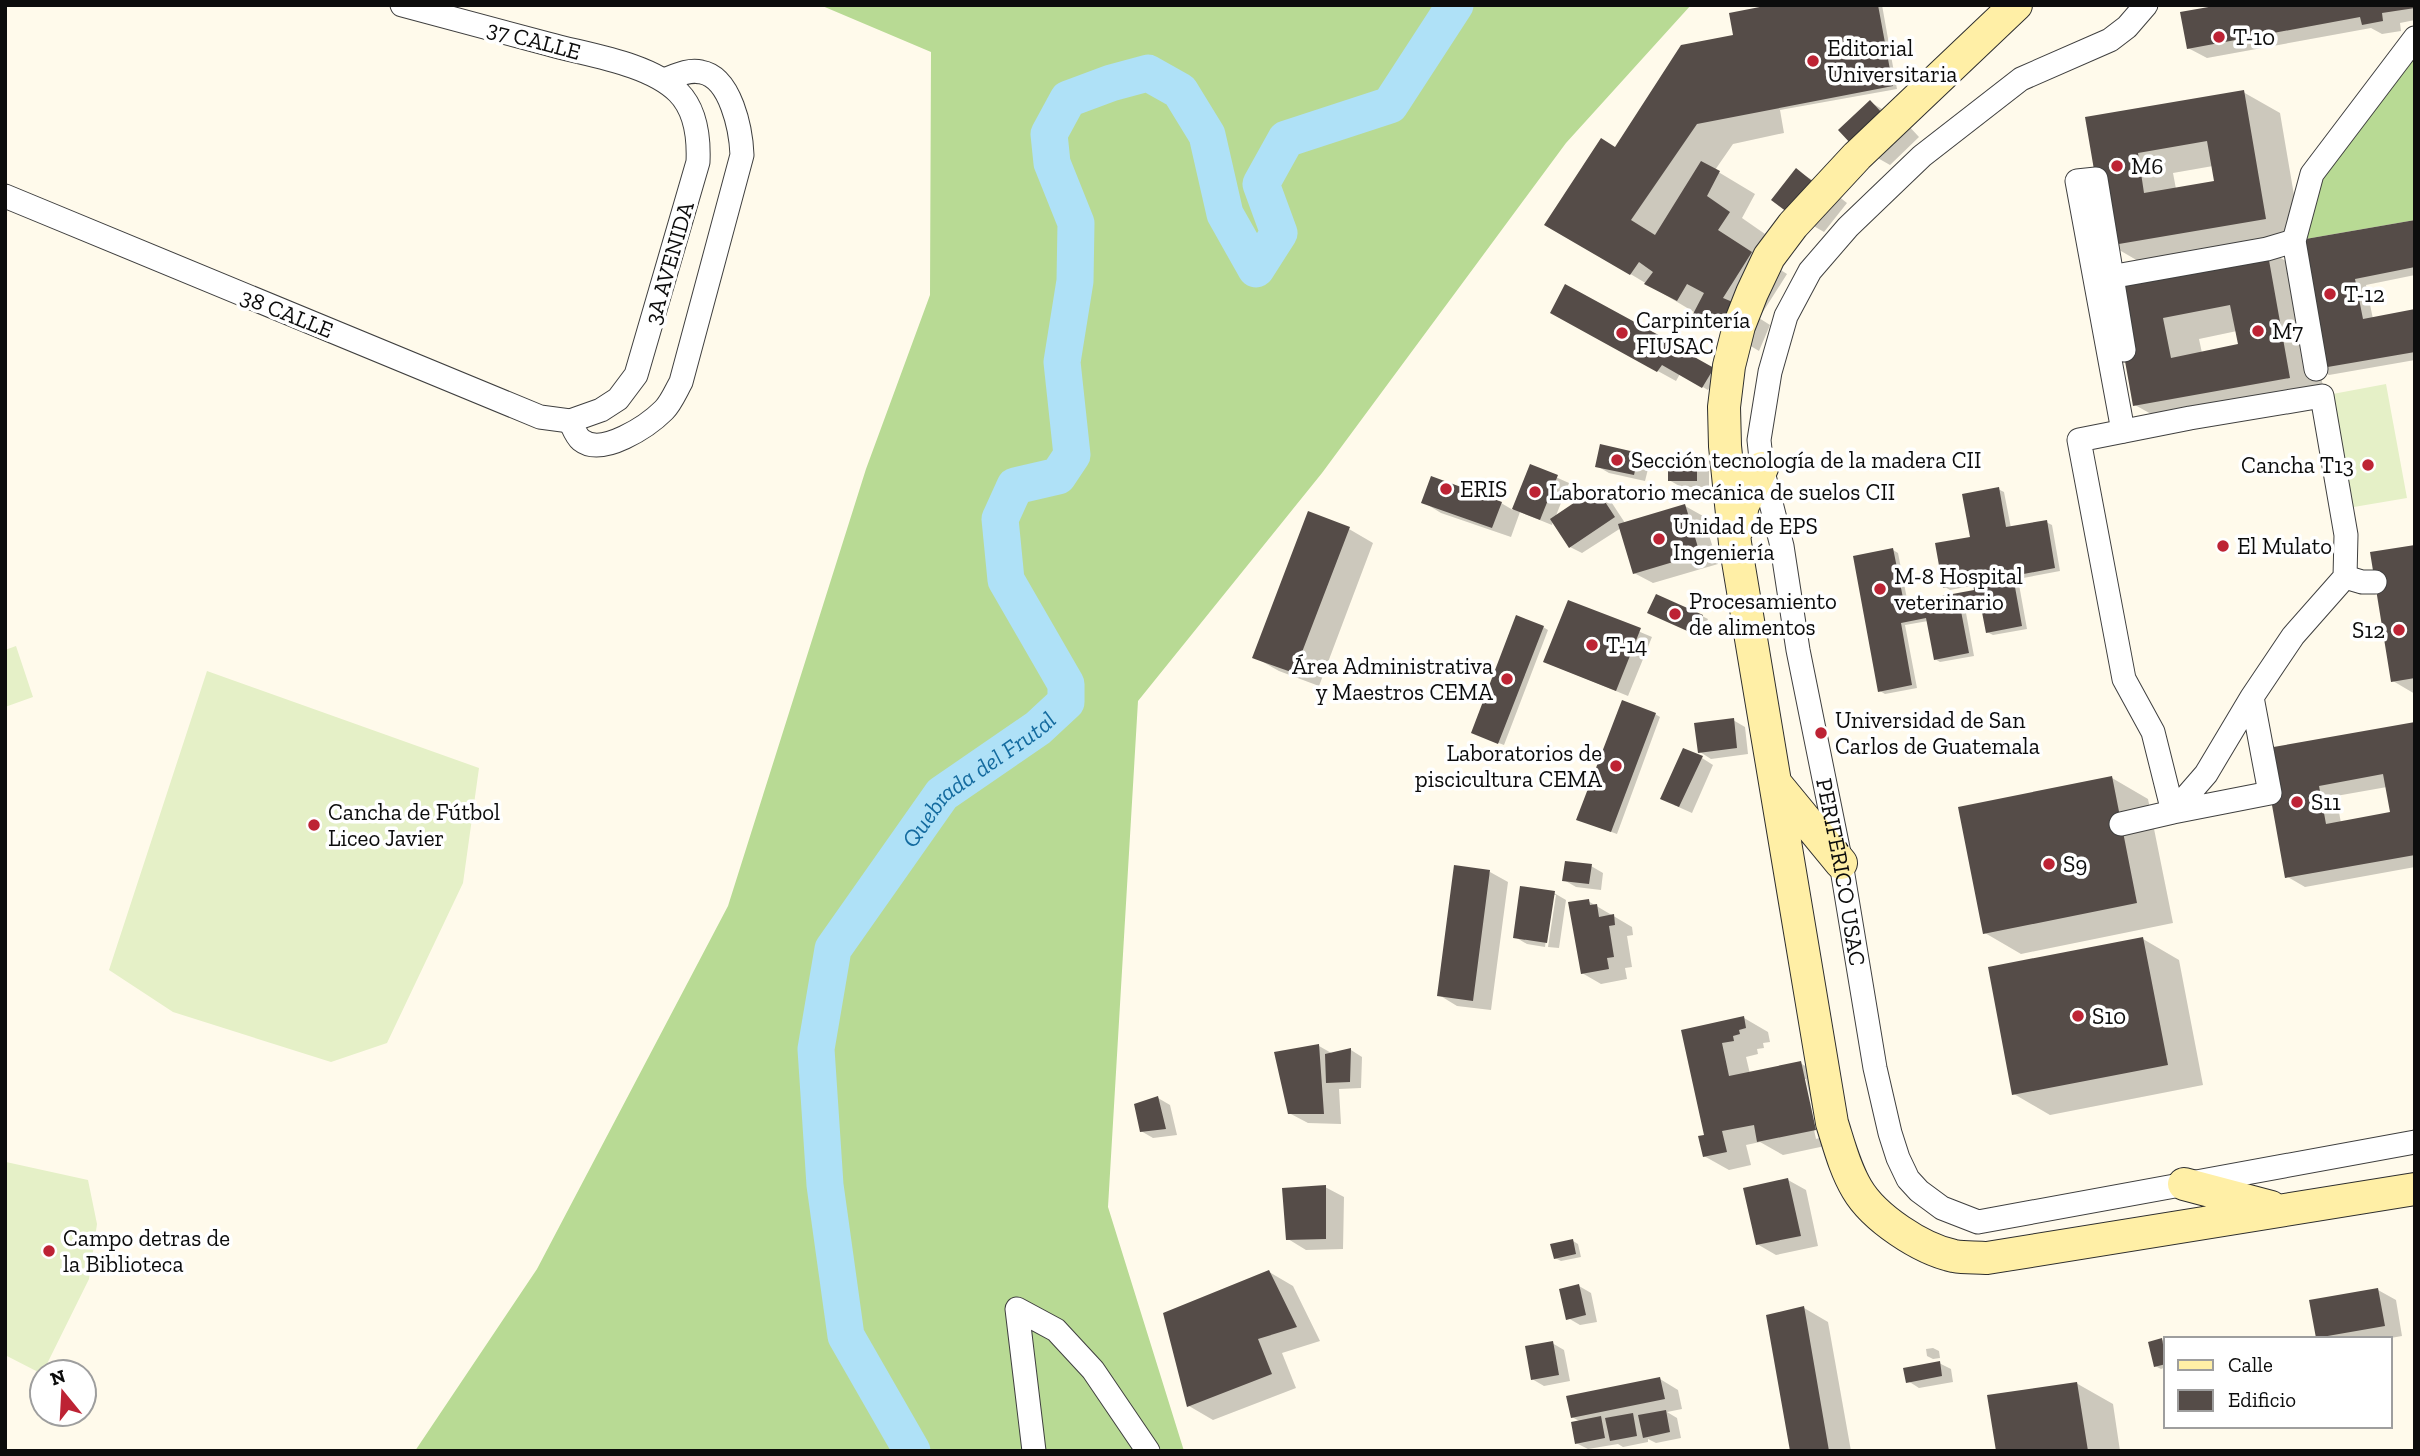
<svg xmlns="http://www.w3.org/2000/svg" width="2420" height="1456" viewBox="0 0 2420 1456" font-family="'Zilla Slab',serif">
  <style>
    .forest { fill: #b8da94 }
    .pitch { fill: #e5f0c7 }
    .shadow { fill: #0003; fill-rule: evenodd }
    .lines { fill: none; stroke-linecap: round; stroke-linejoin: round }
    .river { stroke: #afe1f7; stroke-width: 37 }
    .building { fill: #554c48; fill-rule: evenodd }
    .street-casing { stroke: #3f3f3f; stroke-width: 25 }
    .secondary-casing { stroke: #2e2e2e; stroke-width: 34 }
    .street { stroke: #fff; stroke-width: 23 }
    .secondary { stroke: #ffefa6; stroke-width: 32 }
    .poi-dot { fill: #bd2334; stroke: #fff; stroke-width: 2.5 }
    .labels { text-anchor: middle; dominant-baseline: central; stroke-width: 7; stroke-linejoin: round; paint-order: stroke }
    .poi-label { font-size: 23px; fill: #0c0c0c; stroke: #fff; text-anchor: start }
    .street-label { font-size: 23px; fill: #0c0c0c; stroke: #fff }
    .water-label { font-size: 24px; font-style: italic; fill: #146b9f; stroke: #fff }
  </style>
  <rect width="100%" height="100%" fill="#fffaeb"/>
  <path class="forest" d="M 820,5 L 1691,5 L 1566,143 L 1322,473 L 1138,701 L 1108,1207 L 1184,1451 L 415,1451 L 537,1269 L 728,906 L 866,469 L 930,295 L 931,52 Z
    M 2415,38 L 2415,220 L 2294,241 L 2312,174 Z"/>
  <path class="pitch" d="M 2386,384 L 2407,498 L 2342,509 L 2322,396 Z
    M 16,646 L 33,697 L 5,707 L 5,650 Z
    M 207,671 L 479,768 L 463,883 L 387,1043 L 331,1062 L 173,1012 L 109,970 Z
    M 6,1162 L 88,1180 L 97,1224 L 89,1279 L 42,1374 L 5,1355 Z"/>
  <path class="shadow" d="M 1779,5 L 1882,5 L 1897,89 L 1780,110 L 1784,133 L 1733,144 L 1715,170 L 1755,194 L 1742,218 L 1765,234 L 1753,252 L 1787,274 L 1759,318 L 1770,325 L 1759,351 L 1547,224 L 1616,149 L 1735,37 Z
    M 2415,5 L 2415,20 L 2400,23 L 2401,31 L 2382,34 L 2371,28 L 2207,58 L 2188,48 Z
    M 2243,92 L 2280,113 L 2302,242 L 2415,222 L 2415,275 L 2366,285 L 2373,319 L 2415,311 L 2415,360 L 2329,375 L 2320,370 L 2325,398 L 2171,425 L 2135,405 L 2112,278 L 2267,250 L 2301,270 L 2296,240 L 2145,265 L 2109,244 L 2087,118 ZM 2213,166 L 2216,182 L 2176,189 L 2173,173 ZM 2237,331 L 2240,346 L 2202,353 L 2199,339 Z
    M 1870,102 L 1906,123 L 1919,137 L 1890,165 L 1853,144 Z
    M 1797,171 L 1833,192 L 1847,203 L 1824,232 L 1788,211 Z
    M 1566,287 L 1674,345 L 1718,373 L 1708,390 L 1680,374 L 1676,381 L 1552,313 Z
    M 1638,454 L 1650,461 L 1645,481 L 1609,473 L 1597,466 Z
    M 1697,463 L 1709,470 L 1709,487 L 1681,487 L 1669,480 Z
    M 1531,466 L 1569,483 L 1555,518 L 1597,490 L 1608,497 L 1625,523 L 1685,506 L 1703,516 L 1718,564 L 1653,583 L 1634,573 L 1621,528 L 1582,553 L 1570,547 L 1553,521 L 1552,525 L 1520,512 L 1511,537 L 1441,513 L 1423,502 L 1501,503 L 1513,510 Z
    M 1998,489 L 2004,492 L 2011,528 L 2046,522 L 2052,525 L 2060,571 L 2018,579 L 2027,629 L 1993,635 L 1987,632 L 1983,610 L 1966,613 L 1974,656 L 1940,662 L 1935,659 L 1928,621 L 1905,625 L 1917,688 L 1885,694 L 1880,691 L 1893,550 L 1898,553 L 1908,604 L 1976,592 L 1975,585 L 1950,590 L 1945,587 Z
    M 1349,529 L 1373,543 L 1319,686 L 1279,671 L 1254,657 Z
    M 2415,547 L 2415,694 L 2393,681 Z
    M 1569,602 L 1652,637 L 1628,696 L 1545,662 Z
    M 1654,615 L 1702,616 L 1708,619 L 1700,636 Z
    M 1543,627 L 1548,630 L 1504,745 L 1478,735 Z
    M 1655,714 L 1660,717 L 1617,834 L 1584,822 Z
    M 1733,720 L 1745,727 L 1748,754 L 1711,759 L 1700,752 Z
    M 2415,724 L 2415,867 L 2305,887 L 2286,876 L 2264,750 ZM 2387,787 L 2392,813 L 2341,823 L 2336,796 Z
    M 1702,758 L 1713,765 L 1692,813 L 1674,805 Z
    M 2112,778 L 2148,799 L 2173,923 L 2021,954 L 1985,933 Z
    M 1591,866 L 1603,873 L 1601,890 L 1576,887 L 1564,880 Z
    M 1490,872 L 1508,882 L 1491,1010 L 1457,1006 L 1439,995 Z
    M 1554,893 L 1566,900 L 1559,948 L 1548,947 L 1556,895 L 1552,895 L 1545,947 L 1527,944 L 1515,937 Z
    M 1588,901 L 1632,927 L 1633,935 L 1627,936 L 1632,967 L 1625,968 L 1627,979 L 1601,984 L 1582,973 Z
    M 2143,939 L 2179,960 L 2203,1085 L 2050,1115 L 2014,1094 Z
    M 1744,1018 L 1768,1032 L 1770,1042 L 1763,1043 L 1764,1048 L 1757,1049 L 1758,1054 L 1746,1057 L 1750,1074 L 1800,1063 L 1825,1077 L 1839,1143 L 1783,1155 L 1760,1142 L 1746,1145 L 1751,1165 L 1729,1170 L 1704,1156 L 1706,1137 L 1683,1031 ZM 1803,1079 L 1806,1079 L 1819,1138 L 1816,1139 Z
    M 1319,1046 L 1333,1054 L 1351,1050 L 1362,1057 L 1361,1088 L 1339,1089 L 1341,1124 L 1308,1123 L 1289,1113 Z
    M 1158,1098 L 1170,1105 L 1177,1135 L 1153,1138 L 1141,1131 Z
    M 1788,1180 L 1806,1190 L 1818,1246 L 1776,1255 L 1757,1244 Z
    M 1325,1187 L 1344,1197 L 1343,1249 L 1306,1250 L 1288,1239 Z
    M 1573,1241 L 1578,1244 L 1581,1257 L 1561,1261 L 1555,1258 Z
    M 1269,1272 L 1293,1286 L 1320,1341 L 1282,1353 L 1296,1388 L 1213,1420 L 1189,1406 Z
    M 1579,1286 L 1591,1293 L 1597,1322 L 1580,1325 L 1568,1318 Z
    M 2378,1290 L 2396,1300 L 2402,1336 L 2385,1339 L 2321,1339 L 2317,1337 Z
    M 1804,1308 L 1828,1322 L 1851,1451 L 1792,1451 Z
    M 2162,1340 L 2166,1343 L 2166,1367 L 2161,1369 L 2155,1366 Z
    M 1552,1343 L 1564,1350 L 1570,1381 L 1544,1386 L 1532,1379 Z
    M 1933,1348 L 1939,1351 L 1940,1358 L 1933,1359 L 1927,1356 L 1926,1349 Z
    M 1939,1363 L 1951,1369 L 1953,1382 L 1919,1388 L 1908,1381 Z
    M 1660,1379 L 1678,1390 L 1682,1409 L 1667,1412 L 1677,1418 L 1681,1438 L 1656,1443 L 1648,1439 L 1648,1442 L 1623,1447 L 1618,1444 L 1588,1449 L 1576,1443 L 1581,1422 L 1572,1417 Z
    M 2076,1383 L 2113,1404 L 2120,1451 L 1998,1451 Z"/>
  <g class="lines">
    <path class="river" id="s1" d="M 912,1451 L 846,1336 L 825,1185 L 816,1049 L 833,949 L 942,794 L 1038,728 L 1066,702 L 1066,684 L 1006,580 L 1000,519 L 1015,486 L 1058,476 L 1072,455 L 1062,362 L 1075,281 L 1076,223 L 1052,163 L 1049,134 L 1068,99 L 1111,83 L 1148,73 L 1180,91 L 1207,135 L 1225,214 L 1256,269 L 1279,233 L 1261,184 L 1286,139 L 1390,105 L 1455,5"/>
  </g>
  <path class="building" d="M 1770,5 L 1878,5 L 1893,86 L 1697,124 L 1631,220 L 1655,235 L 1701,161 L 1720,171 L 1707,196 L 1730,212 L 1718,230 L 1752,252 L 1723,298 L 1735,303 L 1723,332 L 1693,314 L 1704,293 L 1687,284 L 1677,301 L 1644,284 L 1653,272 L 1639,262 L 1630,275 L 1544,225 L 1601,138 L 1615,147 L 1681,45 L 1733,35 L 1729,13 Z
    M 2220,5 L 2415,5 L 2415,8 L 2382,13 L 2383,21 L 2362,25 L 2360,17 L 2187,49 L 2180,12 Z
    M 2244,90 L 2266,219 L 2107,246 L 2085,117 ZM 2207,141 L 2214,181 L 2144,193 L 2138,153 Z
    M 1870,100 L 1884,115 L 1852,145 L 1838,130 Z
    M 1796,168 L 1812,181 L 1787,212 L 1771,200 Z
    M 2415,220 L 2415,267 L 2355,279 L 2363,319 L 2415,309 L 2415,352 L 2316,369 L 2294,241 Z
    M 2267,249 L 2290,378 L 2133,406 L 2110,277 ZM 2230,305 L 2238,344 L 2171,358 L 2163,318 Z
    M 1565,284 L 1675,344 L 1673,345 L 1714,368 L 1702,388 L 1662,365 L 1657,372 L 1550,313 Z
    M 1600,444 L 1639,453 L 1634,475 L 1595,467 Z
    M 1668,461 L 1697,461 L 1697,481 L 1668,481 Z
    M 1530,464 L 1558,475 L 1540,520 L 1512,509 Z
    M 1431,476 L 1502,502 L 1492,528 L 1421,503 Z
    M 1999,487 L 2006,527 L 2047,520 L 2055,568 L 2013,576 L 2022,626 L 1986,633 L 1981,607 L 1961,611 L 1969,653 L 1934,660 L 1926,618 L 1901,623 L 1912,685 L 1878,692 L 1853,556 L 1893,548 L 1904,603 L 1974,590 L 1973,582 L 1943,588 L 1935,543 L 1970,537 L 1962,494 Z
    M 1596,488 L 1615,517 L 1569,548 L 1550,519 Z
    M 1685,504 L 1700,554 L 1633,574 L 1618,524 Z
    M 1308,511 L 1350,527 L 1294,673 L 1252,658 Z
    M 2415,545 L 2415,678 L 2391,682 L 2370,552 Z
    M 1656,594 L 1703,615 L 1694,634 L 1647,613 Z
    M 1568,600 L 1641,628 L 1616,691 L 1543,662 Z
    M 1516,615 L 1544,626 L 1498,744 L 1471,733 Z
    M 1622,700 L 1656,713 L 1611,832 L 1576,820 Z
    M 1734,718 L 1737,748 L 1698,753 L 1694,723 Z
    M 2415,722 L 2415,855 L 2285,878 L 2262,749 ZM 2383,774 L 2390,812 L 2326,824 L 2319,786 Z
    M 1683,748 L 1703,756 L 1679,807 L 1660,799 Z
    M 2112,776 L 2137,903 L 1983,934 L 1958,807 Z
    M 1565,861 L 1592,864 L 1589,884 L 1562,881 Z
    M 1454,865 L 1490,870 L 1473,1001 L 1437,996 Z
    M 1520,886 L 1555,891 L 1547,943 L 1513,938 Z
    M 1589,899 L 1590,905 L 1597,904 L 1599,917 L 1614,914 L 1615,925 L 1609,926 L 1614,957 L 1607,958 L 1609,969 L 1581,974 L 1568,902 Z
    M 2143,937 L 2168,1065 L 2012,1095 L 1988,967 Z
    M 1744,1016 L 1746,1028 L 1739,1030 L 1740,1034 L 1733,1036 L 1734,1041 L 1722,1043 L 1729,1076 L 1801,1061 L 1816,1130 L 1757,1142 L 1754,1125 L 1722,1131 L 1727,1152 L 1703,1157 L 1698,1136 L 1704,1135 L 1681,1030 Z
    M 1319,1044 L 1324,1114 L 1288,1114 L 1274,1052 Z
    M 1351,1048 L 1350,1082 L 1326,1083 L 1325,1054 Z
    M 1158,1096 L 1166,1129 L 1140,1132 L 1134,1104 Z
    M 1788,1178 L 1801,1236 L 1756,1245 L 1743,1188 Z
    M 1326,1185 L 1326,1239 L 1286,1240 L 1282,1188 Z
    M 1573,1239 L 1576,1254 L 1554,1259 L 1550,1244 Z
    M 1269,1270 L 1297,1327 L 1258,1339 L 1272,1374 L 1187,1407 L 1163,1313 Z
    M 1579,1284 L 1586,1315 L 1566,1320 L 1559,1289 Z
    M 2378,1288 L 2385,1326 L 2316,1338 L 2309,1300 Z
    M 1804,1306 L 1829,1451 L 1790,1451 L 1766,1315 Z
    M 2162,1338 L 2166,1364 L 2154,1367 L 2148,1342 Z
    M 1553,1341 L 1559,1375 L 1531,1380 L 1525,1346 Z
    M 1940,1361 L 1942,1376 L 1906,1383 L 1903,1368 Z
    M 1660,1377 L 1665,1399 L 1571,1418 L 1566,1396 Z
    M 2077,1382 L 2088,1451 L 1996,1451 L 1987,1395 Z
    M 1666,1410 L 1670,1432 L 1643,1438 L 1638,1415 Z
    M 1633,1413 L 1637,1436 L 1610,1441 L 1605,1418 Z
    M 1601,1416 L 1605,1438 L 1575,1444 L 1571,1422 Z"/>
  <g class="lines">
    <defs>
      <g id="street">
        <path id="s2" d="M 2146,5 L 2127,27 L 2110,40 L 2021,79 L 1922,156 L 1848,227 L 1810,271 L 1786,316 L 1770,372 L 1759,440 L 1762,468 L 1782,546 L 1798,650 L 1841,863 L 1875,1068 L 1890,1133 L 1898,1158 L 1908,1179 L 1919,1191 L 1942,1208 L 1978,1222 L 2415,1142"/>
        <path d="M 5,196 L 540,417 L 570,421 L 601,410 L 618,399 L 636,375 L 698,162 C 699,139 696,110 678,92 C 649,63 587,55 548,44 C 500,31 451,18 402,5"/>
        <path d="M 2110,277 L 2267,249 L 2294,241"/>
        <path d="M 2316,369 L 2294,241 L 2312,174 L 2415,38"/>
        <path d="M 570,421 C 573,427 576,436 581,440 C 602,457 648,426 664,410 C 671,403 676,391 681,382 L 742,155 C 741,130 731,77 701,72 C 688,69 675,76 664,80"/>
        <path d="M 2123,431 L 2077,181 L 2096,179 L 2124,350"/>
        <path d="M 2345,577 L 2362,582 L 2375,582"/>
        <path d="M 2121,824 L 2173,812 L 2206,774 L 2252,697 L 2293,636 L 2345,577 L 2346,535 L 2322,396 L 2190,418 L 2079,440 L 2124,679 L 2153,732 L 2173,812 L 2270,793 L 2252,697"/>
        <path d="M 1034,1451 L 1017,1309 L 1056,1330 L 1093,1370 L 1148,1451"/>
      </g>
      <path id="secondary" d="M 2016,5 L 1857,156 L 1793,225 L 1769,257 L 1752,293 L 1739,326 L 1729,366 L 1724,407 L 1725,446 L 1735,543 L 1832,1123 C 1839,1145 1845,1169 1857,1189 C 1874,1218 1921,1249 1954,1256 C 1965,1258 1976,1257 1987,1258 L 2415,1189
        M 1738,528 L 1743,505 L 1762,468
        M 1776,784 L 1841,863
        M 2184,1184 L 2271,1207"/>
    </defs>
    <use href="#street" class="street-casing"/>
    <use href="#secondary" class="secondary-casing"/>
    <use href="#street" class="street"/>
    <use href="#secondary" class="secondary"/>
  </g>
  <g class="poi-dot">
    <circle cx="2219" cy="37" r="7"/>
    <circle cx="1813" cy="61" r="7"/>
    <circle cx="2117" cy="166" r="7"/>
    <circle cx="2330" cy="294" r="7"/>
    <circle cx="2258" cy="331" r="7"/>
    <circle cx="1622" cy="333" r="7"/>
    <circle cx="1617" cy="460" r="7"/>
    <circle cx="2368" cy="465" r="7"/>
    <circle cx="1446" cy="489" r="7"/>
    <circle cx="1535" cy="492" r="7"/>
    <circle cx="1659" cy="539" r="7"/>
    <circle cx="2223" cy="546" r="7"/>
    <circle cx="1880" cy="589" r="7"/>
    <circle cx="1675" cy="614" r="7"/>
    <circle cx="2399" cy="630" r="7"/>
    <circle cx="1592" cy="645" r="7"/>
    <circle cx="1507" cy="679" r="7"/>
    <circle cx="1821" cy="733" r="7"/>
    <circle cx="1616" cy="766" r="7"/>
    <circle cx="2297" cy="802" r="7"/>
    <circle cx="314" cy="825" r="7"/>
    <circle cx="2049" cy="864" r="7"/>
    <circle cx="2078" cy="1016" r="7"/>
    <circle cx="49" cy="1251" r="7"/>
  </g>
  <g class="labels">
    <g class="poi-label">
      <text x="2233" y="37">T-10</text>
      <text x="1827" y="48">Editorial<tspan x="1827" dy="26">Universitaria</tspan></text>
      <text x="2131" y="166">M6</text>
      <text x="2344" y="294">T-12</text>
      <text x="1636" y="320">Carpintería<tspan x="1636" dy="26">FIUSAC</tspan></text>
      <text x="2272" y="331">M7</text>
      <text x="1631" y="460">Sección tecnología de la madera CII</text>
      <text x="2354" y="465" text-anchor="end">Cancha T13</text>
      <text x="1460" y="489">ERIS</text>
      <text x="1549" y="492">Laboratorio mecánica de suelos CII</text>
      <text x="1673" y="526">Unidad de EPS<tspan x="1673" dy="26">Ingeniería</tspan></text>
      <text x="2237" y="546">El Mulato</text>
      <text x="1894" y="576">M-8 Hospital<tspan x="1894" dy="26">veterinario</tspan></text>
      <text x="1689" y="601">Procesamiento<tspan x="1689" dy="26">de alimentos</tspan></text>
      <text x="2385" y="630" text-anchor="end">S12</text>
      <text x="1606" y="645">T-14</text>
      <text x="1493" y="666" text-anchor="end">Área Administrativa<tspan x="1493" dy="26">y Maestros CEMA</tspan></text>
      <text x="1835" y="720">Universidad de San<tspan x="1835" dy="26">Carlos de Guatemala</tspan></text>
      <text x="1602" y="753" text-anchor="end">Laboratorios de<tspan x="1602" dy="26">piscicultura CEMA</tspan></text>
      <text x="2311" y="802">S11</text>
      <text x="328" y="812">Cancha de Fútbol<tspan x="328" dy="26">Liceo Javier</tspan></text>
      <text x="2063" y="864">S9</text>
      <text x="2092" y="1016">S10</text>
      <text x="63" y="1238">Campo detras de<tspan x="63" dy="26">la Biblioteca</tspan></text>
    </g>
    <g class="street-label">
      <text transform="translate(534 40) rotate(15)">37 CALLE</text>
      <text transform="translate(669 263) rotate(-74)">3A AVENIDA</text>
      <text transform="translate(287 313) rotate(22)">38 CALLE</text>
      <text stroke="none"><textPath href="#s2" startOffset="1052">PERIFÉRICO USAC</textPath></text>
    </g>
    <g class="water-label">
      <text stroke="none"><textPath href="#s1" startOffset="749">Quebrada del Frutal</textPath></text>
    </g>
  </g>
  <rect width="2420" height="1456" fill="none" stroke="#0c0c0c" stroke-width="14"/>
  <rect x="2164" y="1337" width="228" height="91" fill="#ffffff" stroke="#9e9e9e" stroke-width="2"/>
  <rect x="2178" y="1360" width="35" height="10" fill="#ffefa6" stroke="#9e9e9e" stroke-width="2"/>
  <text x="2228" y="1372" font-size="21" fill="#0c0c0c">Calle</text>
  <rect x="2178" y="1390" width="35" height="21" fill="#554c48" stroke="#9e9e9e" stroke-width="2"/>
  <text x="2228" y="1407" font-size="21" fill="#0c0c0c">Edificio</text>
  <g transform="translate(63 1393) rotate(342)"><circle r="33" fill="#ffffff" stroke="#9e9e9e" stroke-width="2"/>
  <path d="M0-5L12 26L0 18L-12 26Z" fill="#bd2334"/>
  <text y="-10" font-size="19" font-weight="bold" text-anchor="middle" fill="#0c0c0c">N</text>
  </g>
</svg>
